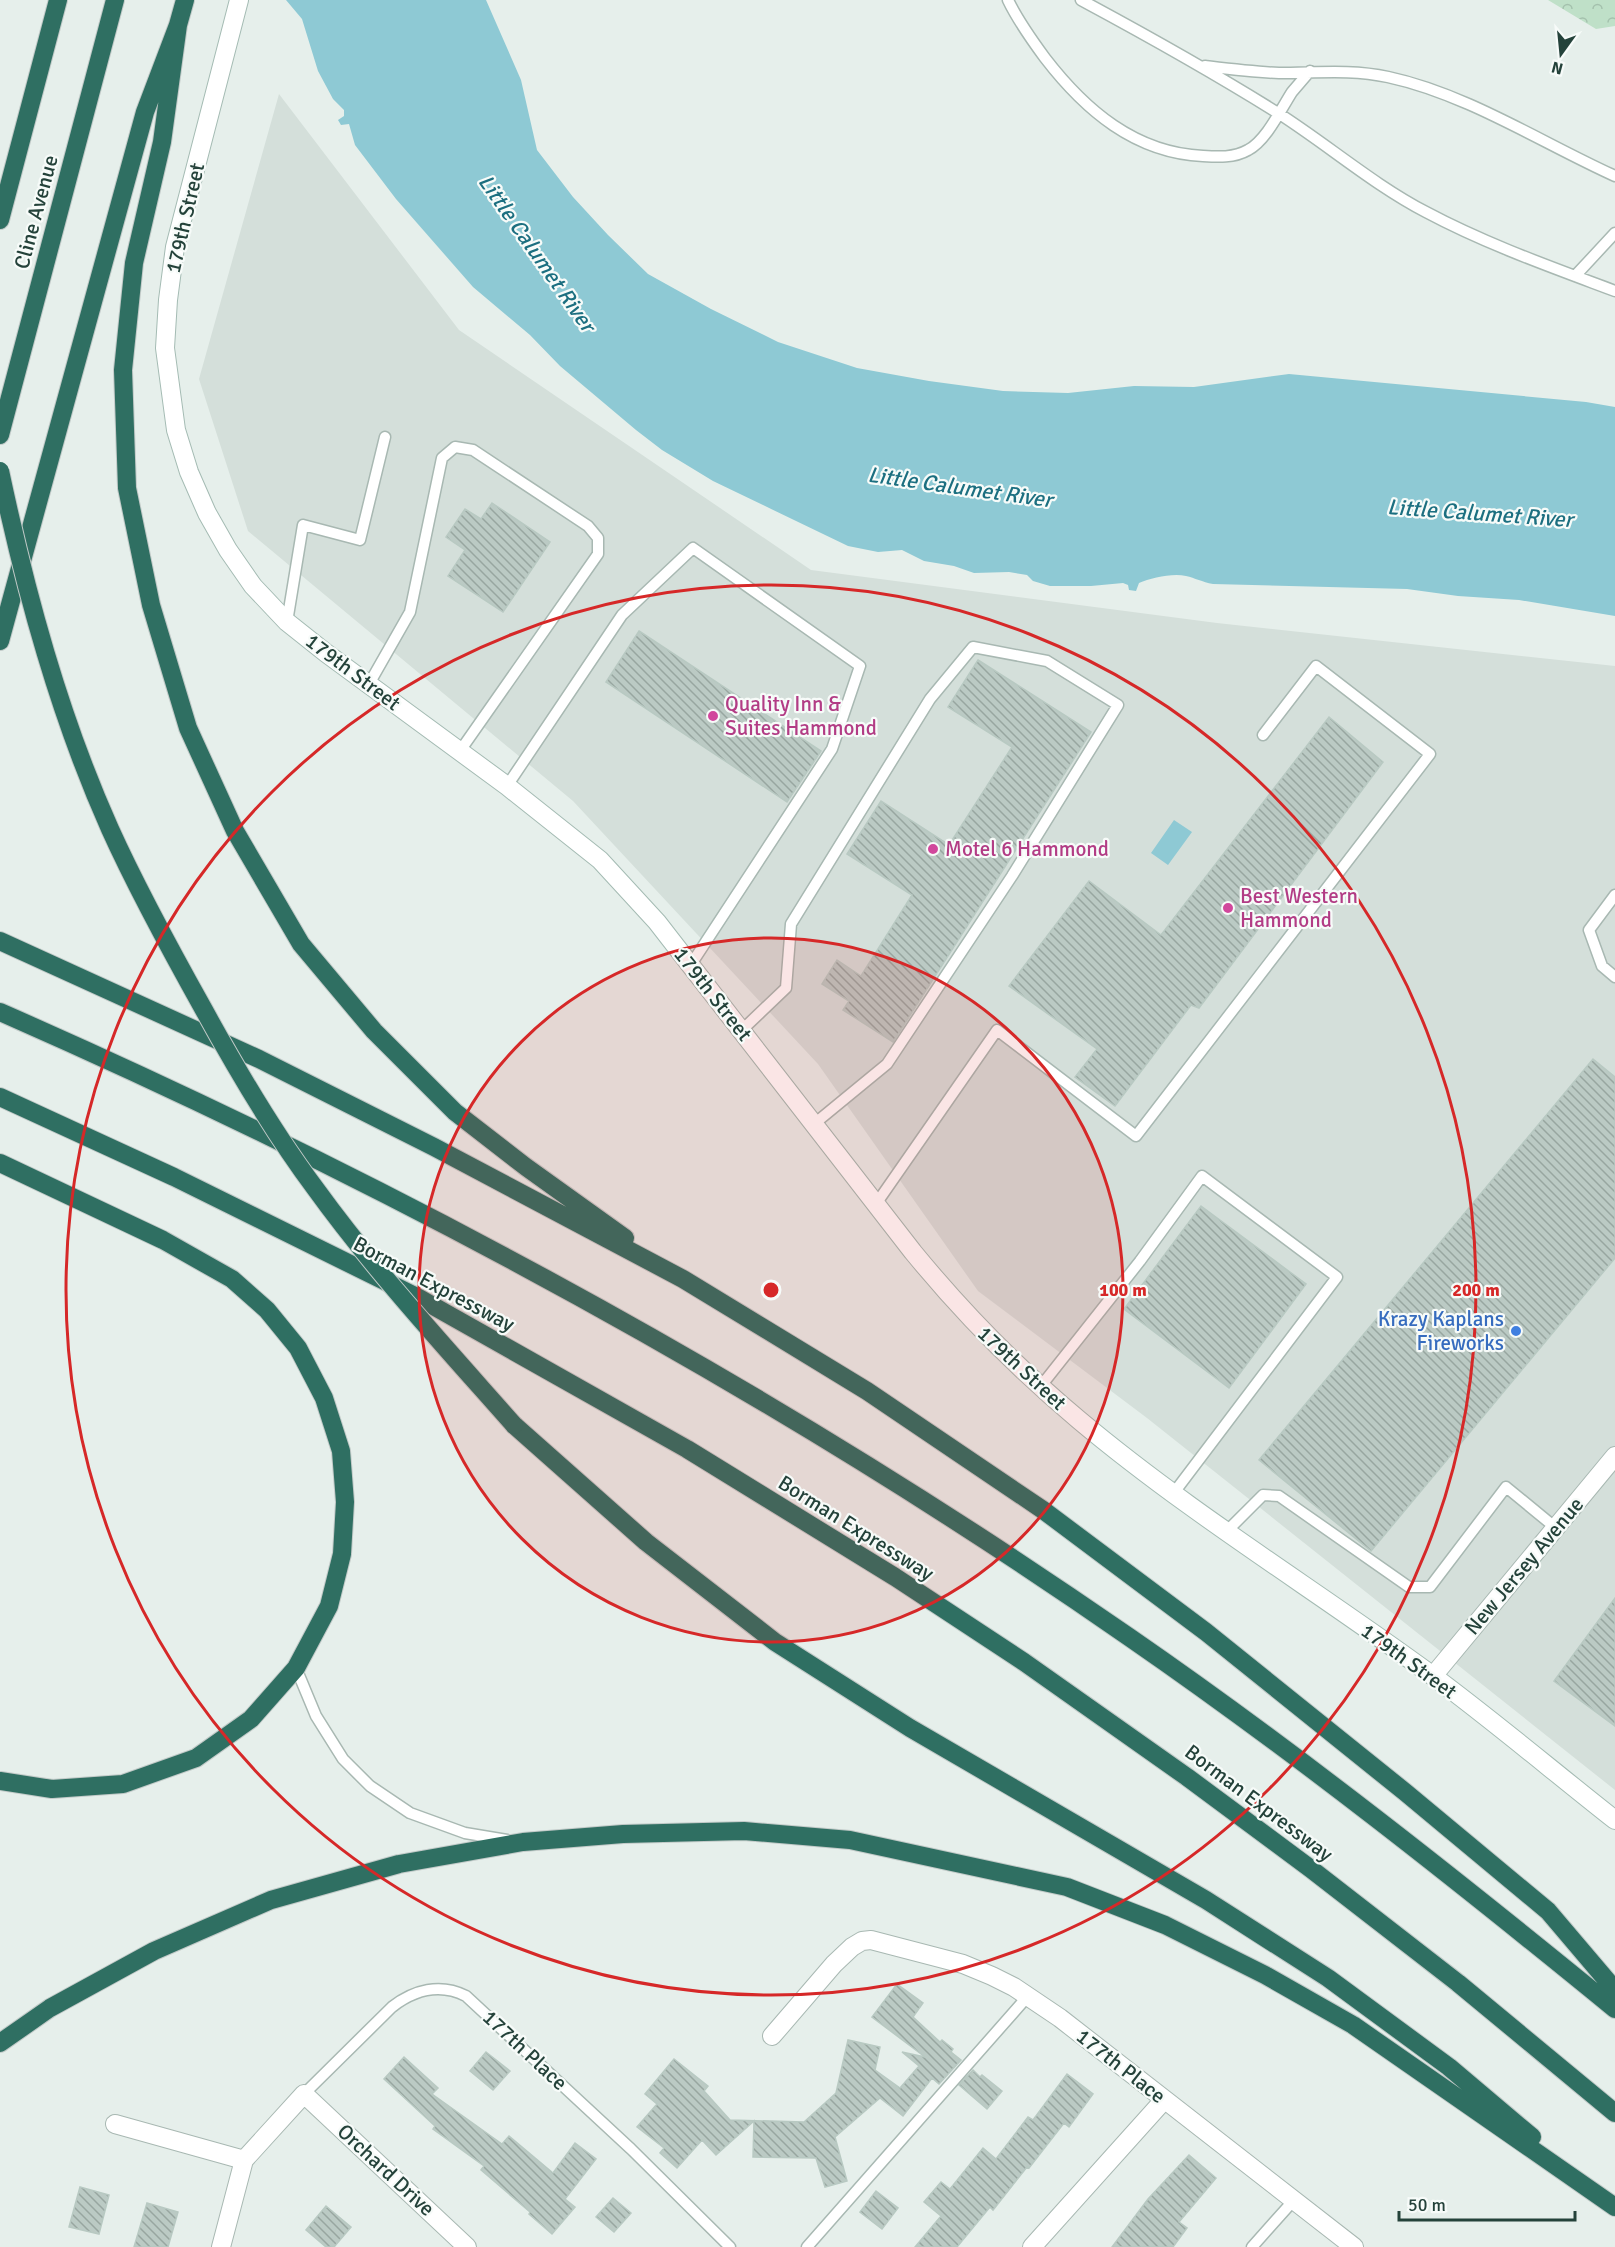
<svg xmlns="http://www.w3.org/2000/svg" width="1615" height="2247" viewBox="0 0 1615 2247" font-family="Signika,sans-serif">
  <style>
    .built { fill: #d4dfda }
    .forest { fill: url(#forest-crowns) }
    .water { fill: #8ec9d4 }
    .building { fill: url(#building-back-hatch); stroke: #b8c9c2; stroke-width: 1.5 }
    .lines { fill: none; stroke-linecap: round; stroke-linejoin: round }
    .lane-casing { stroke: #a8b8b2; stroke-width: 13 }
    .street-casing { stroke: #a8b8b2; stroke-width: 20 }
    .secondary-casing { stroke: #a4bbb3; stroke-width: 20 }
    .highway-casing { stroke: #c2cac8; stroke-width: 20 }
    .lane { stroke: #fff; stroke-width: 10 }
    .street { stroke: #fff; stroke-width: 18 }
    .secondary { stroke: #fff; stroke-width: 18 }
    .highway { stroke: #2f6f62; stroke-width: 18 }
    .highway-bridge-casing { stroke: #c2cac8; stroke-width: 20; stroke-linecap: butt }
    .highway-bridge { stroke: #2f6f62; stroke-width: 18 }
    .ring { fill: none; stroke: #d62828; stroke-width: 3 }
    .hotel-dot { fill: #d1479c; stroke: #f7fbf9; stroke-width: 2 }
    .shop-dot { fill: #3f7fe0; stroke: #f7fbf9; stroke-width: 2 }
    .labels { text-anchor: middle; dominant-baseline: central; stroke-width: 4.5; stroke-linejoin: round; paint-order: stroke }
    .street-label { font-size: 21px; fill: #24423a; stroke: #f7fbf9 }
    .hotel-label { font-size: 21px; fill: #b23c85; stroke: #f7fbf9; text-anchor: start }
    .shop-label { font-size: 21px; fill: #366cbe; stroke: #f7fbf9; text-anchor: end }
    .water-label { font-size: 22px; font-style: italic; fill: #1c6f80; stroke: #f7fbf9 }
    .centre { fill: #d62828; stroke: #f7fbf9; stroke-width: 3 }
    .ring-label { font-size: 18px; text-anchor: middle; font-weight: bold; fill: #d62828; stroke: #f7fbf9; stroke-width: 4.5; stroke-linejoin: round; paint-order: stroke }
  </style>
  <defs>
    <pattern id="forest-crowns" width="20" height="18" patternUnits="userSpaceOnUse" patternTransform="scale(1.5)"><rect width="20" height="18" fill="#bfe0c8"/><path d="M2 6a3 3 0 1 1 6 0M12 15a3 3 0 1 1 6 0" fill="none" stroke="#a4c1ad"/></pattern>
    <pattern id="building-back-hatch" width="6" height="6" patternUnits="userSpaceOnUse" patternTransform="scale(1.5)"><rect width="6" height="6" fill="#bbcac4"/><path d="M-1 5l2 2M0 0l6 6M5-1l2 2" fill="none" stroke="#98a6a0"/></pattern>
  </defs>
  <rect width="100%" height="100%" fill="#e6efeb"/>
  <path class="built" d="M 279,94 L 459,330 L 811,570 L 1217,623 L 1615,666 L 1615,1790 L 1147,1418 L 978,1291 L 818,1064 L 573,801 L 248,531 L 199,379 Z"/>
  <path class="forest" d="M 1548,0 L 1615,0 L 1615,26 L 1596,29 Z"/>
  <path class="water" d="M 286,0 L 486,0 L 521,80 L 537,150 L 573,197 L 608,235 L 648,274 L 711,309 L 778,342 L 857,368 L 929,381 L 1003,391 L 1068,393 L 1134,386 L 1194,387 L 1289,374 L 1586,402 L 1615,407 L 1615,616 L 1519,600 L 1458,596 L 1407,589 L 1213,584 C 1202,582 1195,578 1186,576 C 1172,573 1151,578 1139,583 L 1136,591 L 1129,590 L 1128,585 L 1123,583 L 1091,586 L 1050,586 L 1033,581 L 1027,575 L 1009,572 L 974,573 L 954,566 L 924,561 L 902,550 L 878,552 L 848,546 L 713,481 L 662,450 L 636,430 L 560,366 L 530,335 L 473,287 L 396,199 L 355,145 L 349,124 L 341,125 L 338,120 L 344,116 L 344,110 L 333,99 L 318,71 L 302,19 Z
    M 1174,820 L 1192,832 L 1168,865 L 1151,853 Z"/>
  <path class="building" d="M 492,503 L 550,542 L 503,612 L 448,576 L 465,550 L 446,537 L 465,509 L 481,519 Z
    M 639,631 L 821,751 L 787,802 L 606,682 Z
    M 978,660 L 1091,732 L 893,1042 L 843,1010 L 849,1001 L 822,984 L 837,960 L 861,976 L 912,895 L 847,854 L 881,801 L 949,845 L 1012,747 L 948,707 Z
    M 1329,717 L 1383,762 L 1199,1008 L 1191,1005 L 1115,1106 L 1075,1077 L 1097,1049 L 1009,986 L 1089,881 L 1161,935 Z
    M 1593,1059 L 1615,1077 L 1615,1258 L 1371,1551 L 1259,1460 Z
    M 1201,1206 L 1306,1284 L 1229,1388 L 1124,1309 Z
    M 1615,1598 L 1615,1726 L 1554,1681 Z
    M 897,1984 L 923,2003 L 913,2017 L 940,2042 L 942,2040 L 953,2049 L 951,2052 L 961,2060 L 939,2084 L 932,2078 L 903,2116 L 880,2098 L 835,2137 L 847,2181 L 825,2187 L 816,2158 L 753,2157 L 754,2121 L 716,2155 L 702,2140 L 677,2168 L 660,2153 L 664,2148 L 637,2127 L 657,2104 L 645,2094 L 674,2059 L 708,2086 L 704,2091 L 730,2120 L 804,2122 L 836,2093 L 848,2040 L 880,2047 L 875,2070 L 900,2088 L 919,2066 L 902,2052 L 925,2057 L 872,2017 Z
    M 486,2052 L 510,2071 L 493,2090 L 470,2071 Z
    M 404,2057 L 438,2088 L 432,2094 L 502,2144 L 509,2136 L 553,2173 L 575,2143 L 596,2159 L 565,2199 L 575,2207 L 552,2234 L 529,2214 L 530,2212 L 481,2170 L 484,2166 L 433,2129 L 435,2126 L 384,2079 Z
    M 973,2070 L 980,2077 L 982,2075 L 1002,2091 L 987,2109 L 959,2085 Z
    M 1067,2074 L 1093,2094 L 1069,2127 L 1064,2123 L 1029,2168 L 1027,2167 L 993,2210 L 990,2207 L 957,2247 L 915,2247 L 941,2216 L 924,2202 L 941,2182 L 950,2189 L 983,2148 L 996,2159 L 1028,2117 L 1033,2120 Z
    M 1189,2155 L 1216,2178 L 1179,2222 L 1187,2228 L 1173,2247 L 1112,2247 L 1148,2199 Z
    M 80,2187 L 109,2195 L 99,2234 L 69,2227 Z
    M 876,2191 L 898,2208 L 882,2229 L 860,2212 Z
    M 613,2198 L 631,2213 L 614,2232 L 596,2217 Z
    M 147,2203 L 178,2212 L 168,2247 L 134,2247 Z
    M 326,2206 L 351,2227 L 334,2247 L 326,2247 L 306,2230 Z"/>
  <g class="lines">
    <defs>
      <path id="lane" d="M 1008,0 C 1018,21 1031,39 1045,58 C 1085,110 1135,153 1203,156 C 1218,157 1234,158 1248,150 C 1266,141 1281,109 1292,92 C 1298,85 1304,78 1310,71
        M 1081,0 C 1148,36 1214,73 1278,113 C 1328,145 1374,185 1426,212 C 1486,244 1551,267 1615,291
        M 1205,66 C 1230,69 1254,72 1279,73 C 1316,73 1351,69 1388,77 C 1467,94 1542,143 1615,176
        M 1575,276 L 1615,233
        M 287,622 L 303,525 L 360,540 L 385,437
        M 369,684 L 410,612 L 442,458 L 455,447 L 473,450 L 588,526 L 598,538 L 598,554 L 460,751
        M 507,786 L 622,615 L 693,548 L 860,666 L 832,749 L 690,966
        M 1615,895 L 1589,930 L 1602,966 L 1615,977
        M 742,1030 L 786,988 L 791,924 L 930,699 L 973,647 L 1047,661 L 1118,705 L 1012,876 L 887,1064 L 814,1124
        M 876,1204 L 997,1030 L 1136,1136 L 1430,754 L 1316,666 L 1263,735
        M 1041,1386 L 1140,1261 L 1202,1176 L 1337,1277 L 1173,1494
        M 1226,1532 L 1263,1495 L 1279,1496 L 1409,1587 L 1430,1587 L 1506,1487 L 1556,1528
        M 296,1668 L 316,1716 L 343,1759 L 370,1786 L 410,1813 L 465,1833 L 507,1840
        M 304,2094 L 392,2007 C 414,1990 440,1983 466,1996 L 631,2149 L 730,2247
        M 807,2247 L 1028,1996
        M 1252,2247 L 1294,2200"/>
      <path id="street" d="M 1433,1676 L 1615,1456
        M 772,2036 L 834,1964 L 852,1947 L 862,1941 L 871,1940 L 963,1964 L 992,1976 L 1014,1987 L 1060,2018 L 1354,2247
        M 115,2124 L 244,2160
        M 221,2247 L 244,2160 L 304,2094 L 467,2247
        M 1032,2247 L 1164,2100"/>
      <path id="secondary" d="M 239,0 L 175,247 L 168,300 L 165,348 L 176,430 L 189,472 L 207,513 L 228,550 L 253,586 L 287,622 L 326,653 L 507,786 L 600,860 L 657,922 L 913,1252 C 963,1313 1018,1369 1079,1420 C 1191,1514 1316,1590 1433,1676 C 1495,1722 1554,1772 1615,1820"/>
      <path id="highway" d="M 178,25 L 162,142 L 134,263 L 123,370 L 127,488 L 151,605 L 188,728 L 235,831 L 301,944 L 374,1031 L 455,1112 L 526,1167 L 625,1238
        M 0,220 L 58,0
        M 0,435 L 115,0
        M 0,641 L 145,112 L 178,25 L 185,0
        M 0,941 L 259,1059 L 434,1147 L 683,1279 L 867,1391 L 1043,1510 L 1206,1632 L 1405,1792 L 1548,1911 L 1615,1990
        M 0,1012 C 394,1185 775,1391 1129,1637 C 1297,1753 1457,1880 1615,2009
        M 0,1097 L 174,1177 L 419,1298 L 687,1449 L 895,1577 L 1024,1662 L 1187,1777 L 1311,1869 L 1458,1983 L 1615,2113
        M 0,1163 L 163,1240 L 232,1279 L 267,1310 L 298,1348 L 324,1398 L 341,1451 L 345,1502 L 342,1554 L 329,1606 L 296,1668 L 251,1719 L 196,1758 L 123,1784 L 52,1789 L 0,1781
        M 514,1425 L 646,1542 L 775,1642 L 910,1728 L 1206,1900 L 1328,1978 L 1449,2067 L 1532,2137
        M 0,2043 L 50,2008 L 154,1951 L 271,1900 L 399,1864 L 523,1842 L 623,1834 L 744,1831 L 850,1840 L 1067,1887 L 1165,1925 L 1265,1975 L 1353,2025 L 1615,2207"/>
    </defs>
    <use href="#lane" class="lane-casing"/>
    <use href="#street" class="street-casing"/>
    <use href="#secondary" class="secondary-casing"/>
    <use href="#highway" class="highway-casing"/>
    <use href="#lane" class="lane"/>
    <use href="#street" class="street"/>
    <use href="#secondary" class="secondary"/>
    <use href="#highway" class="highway"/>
    <defs>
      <path id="highway-bridge" d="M 0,471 C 26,593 59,715 110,829 C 138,891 171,951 204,1010 C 238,1072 273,1132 315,1188 C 375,1271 446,1348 514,1425"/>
    </defs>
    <use href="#highway-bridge" class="highway-bridge-casing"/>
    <use href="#highway-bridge" class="highway-bridge"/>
  </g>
  <circle cx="771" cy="1290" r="352" fill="#d62828" fill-opacity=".12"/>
  <g class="ring">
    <circle cx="771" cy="1290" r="352"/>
    <circle cx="771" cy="1290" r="705"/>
  </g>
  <g class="hotel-dot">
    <circle cx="713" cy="716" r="6"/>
    <circle cx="933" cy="849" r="6"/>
    <circle cx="1228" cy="908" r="6"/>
  </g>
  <circle class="shop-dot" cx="1516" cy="1331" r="6"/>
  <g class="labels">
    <g class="street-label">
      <text transform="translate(36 212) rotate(-75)">Cline Avenue</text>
      <text transform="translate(185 218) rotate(-77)">179th Street</text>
      <text transform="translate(353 672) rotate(37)">179th Street</text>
      <text transform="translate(713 994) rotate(52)">179th Street</text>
      <text transform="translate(434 1284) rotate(28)">Borman Expressway</text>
      <text transform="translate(1022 1368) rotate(43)">179th Street</text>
      <text transform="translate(856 1528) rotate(32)">Borman Expressway</text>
      <text transform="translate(1524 1566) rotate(-50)">New Jersey Avenue</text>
      <text transform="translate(1409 1661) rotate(36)">179th Street</text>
      <text transform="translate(1259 1803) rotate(37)">Borman Expressway</text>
      <text transform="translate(525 2050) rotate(43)">177th Place</text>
      <text transform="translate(1121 2066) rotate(38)">177th Place</text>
      <text transform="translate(386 2170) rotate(43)">Orchard Drive</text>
    </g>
    <g class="hotel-label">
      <text x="725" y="704">Quality Inn &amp;<tspan x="725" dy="24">Suites Hammond</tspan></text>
      <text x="945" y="849">Motel 6 Hammond</text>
      <text x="1240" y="896">Best Western<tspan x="1240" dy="24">Hammond</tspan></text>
    </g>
    <g class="shop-label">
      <text x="1504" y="1319">Krazy Kaplans<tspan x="1504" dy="24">Fireworks</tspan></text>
    </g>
    <g class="water-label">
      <text transform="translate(537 253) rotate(55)">Little Calumet River</text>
      <text transform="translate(960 487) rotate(8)">Little Calumet River</text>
      <text transform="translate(1480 513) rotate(4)">Little Calumet River</text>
    </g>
  </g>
  <circle cx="771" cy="1290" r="9" class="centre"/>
  <g class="ring-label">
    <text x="1123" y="1296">100 m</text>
    <text x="1476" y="1296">200 m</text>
  </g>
  <g transform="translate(1561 54) rotate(195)" stroke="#f7fbf9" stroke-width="4.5" paint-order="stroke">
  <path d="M0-4.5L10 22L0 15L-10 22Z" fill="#24423a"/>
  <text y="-9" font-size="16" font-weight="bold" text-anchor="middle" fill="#24423a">N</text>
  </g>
  <path d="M1399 2211v9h176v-9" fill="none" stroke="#24423a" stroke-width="3"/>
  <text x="1408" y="2211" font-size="18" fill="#24423a" stroke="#f7fbf9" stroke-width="4.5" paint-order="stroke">50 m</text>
</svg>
